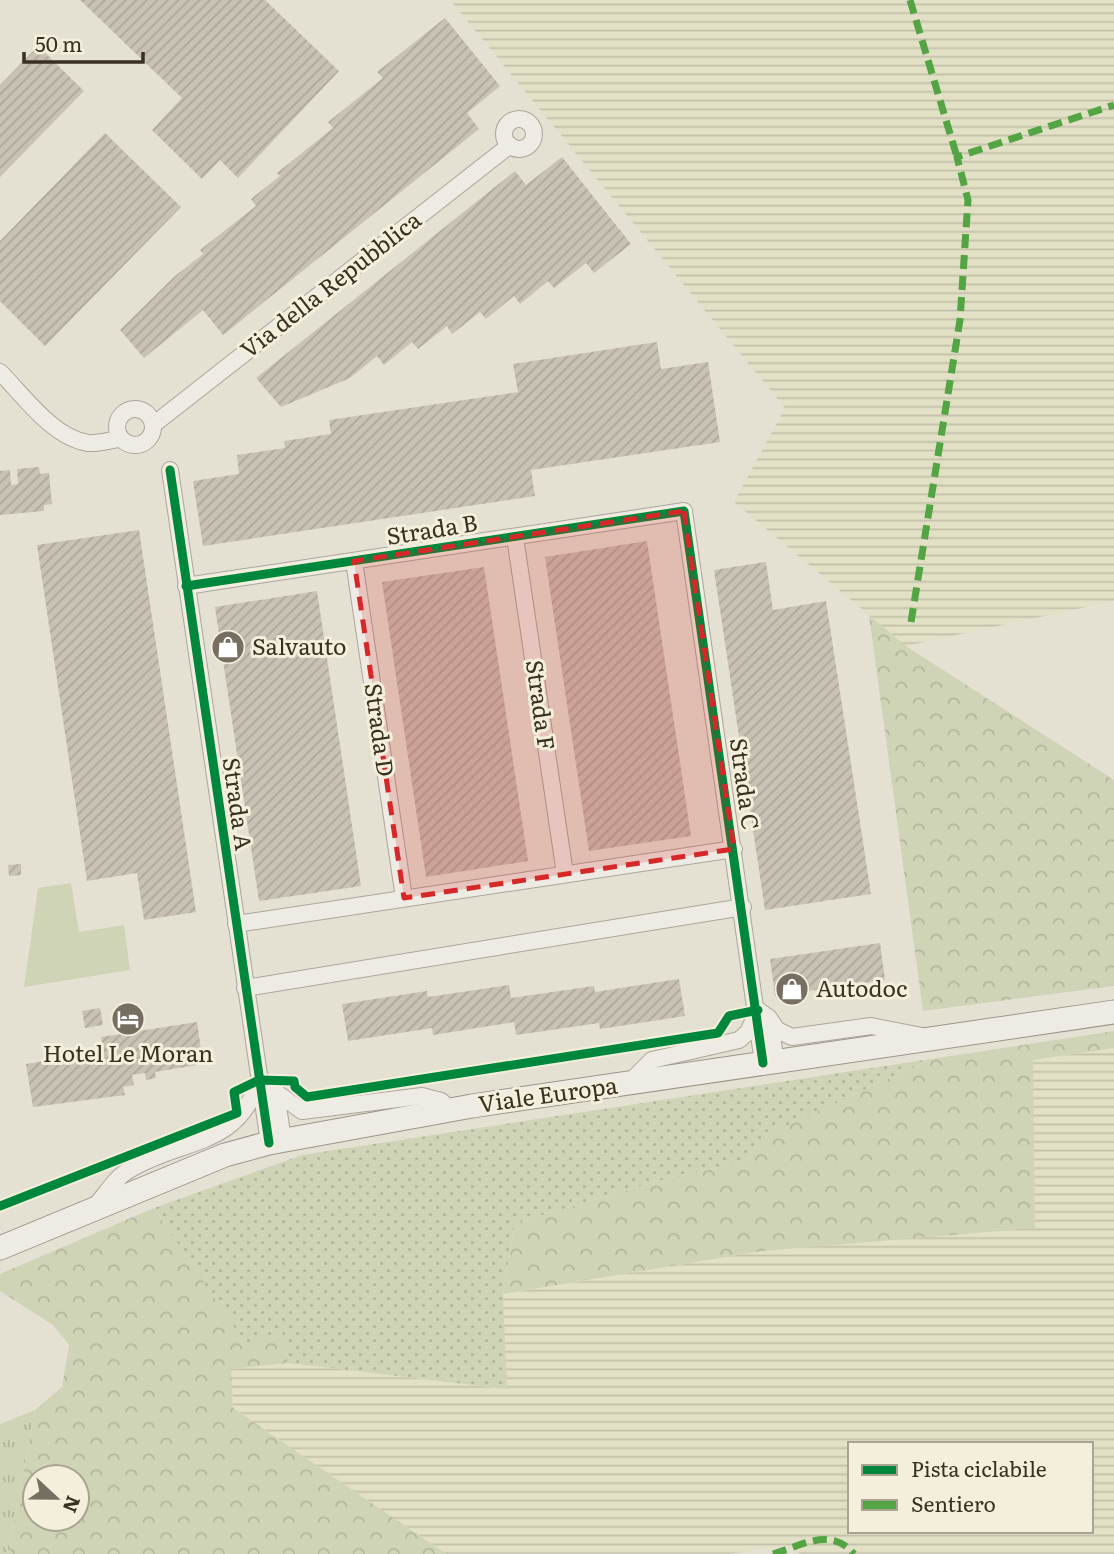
<svg xmlns="http://www.w3.org/2000/svg" width="1114" height="1554" font-family="Literata,serif">
  <defs>
    <pattern id="farmland-rules" width="6" height="5" patternUnits="userSpaceOnUse" patternTransform="scale(1.75)"><rect width="6" height="5" fill="#e2e0c5"/><path d="M0 2.5h6" fill="none" stroke="#c3c0a9"/></pattern>
    <pattern id="grass-tufts" width="24" height="20" patternUnits="userSpaceOnUse" patternTransform="scale(1.75)"><rect width="24" height="20" fill="#d0d4b7"/><path d="M3 7l-1-3M5 7V3M7 7l1-3M15 17l-1-3M17 17v-4M19 17l1-3" fill="none" stroke="#b3b69d"/></pattern>
    <pattern id="forest-crowns" width="20" height="18" patternUnits="userSpaceOnUse" patternTransform="scale(1.75)"><rect width="20" height="18" fill="#d0d4b7"/><path d="M2 6a3 3 0 1 1 6 0M12 15a3 3 0 1 1 6 0" fill="none" stroke="#b3b69d"/></pattern>
    <pattern id="garden-dots" width="8" height="8" patternUnits="userSpaceOnUse" patternTransform="scale(1.75)"><rect width="8" height="8" fill="#d0d4b7"/><path d="M2 2h.1M6 6h.1" fill="none" stroke="#b3b69d" stroke-width="1.8" stroke-linecap="round"/></pattern>
    <pattern id="building-hatch" width="6" height="6" patternUnits="userSpaceOnUse" patternTransform="scale(1.75)"><rect width="6" height="6" fill="#c8c1b4"/><path d="M-1 1l2-2M0 6l6-6M5 7l2-2" fill="none" stroke="#ada69a"/></pattern>
  </defs>
  <rect width="100%" height="100%" fill="#e4e1d3"/>
  <!-- farmland -->
  <g fill="url(#farmland-rules)" fill-rule="evenodd">
    <polygon points="450,0 1114,0 1114,601 906,646 734,502 785,408"/>
    <path d="M1114,1048V1554H801L785,1545L729,1554H446L233,1408L231,1369L288,1363L506,1389L503,1294L762,1251L1033,1060ZM850,1444H1091V1531H850Z"/>
  </g>
  <!-- grass -->
  <polygon fill="url(#grass-tufts)" points="35,1410 8,1554 0,1554 0,1424"/>
  <!-- forest -->
  <g fill="url(#forest-crowns)" fill-rule="evenodd">
    <polygon points="869,615 906,646 1114,780 1114,986 923,1011"/>
    <polygon points="1114,1031 1114,1048 1033,1060 1035,1228 762,1251 503,1294 515,1223 676,1176 744,1162 768,1134 931,1059"/>
    <path d="M154,1208L245,1342L283,1330L288,1363L231,1369L233,1408L446,1554H8L35,1410L62,1387L69,1345L53,1325L0,1291V1274ZM35,1477H77V1519H35Z"/>
  </g>
  <!-- park -->
  <polygon fill="#d0d4b7" points="71,883 79,932 124,925 130,970 24,987 38,888"/>
  <!-- garden -->
  <polygon fill="url(#garden-dots)" points="931,1059 769,1134 744,1162 676,1176 515,1223 503,1294 507,1389 288,1363 282,1331 245,1343 154,1208 302,1155"/>
  <!-- building -->
  <g fill="url(#building-hatch)">
    <polygon points="80,0 265,0 339,71 238,178 220,160 202,179 152,130 182,98"/>
    <polygon points="445,18 500,86 467,113 479,129 223,335 203,310 144,358 120,330 175,276 203,254 200,250 256,206 251,199 280,176 277,173 333,128 328,122 383,78 377,72"/>
    <polygon points="38,46 84,91 0,177 0,85"/>
    <polygon points="105,133 181,207 45,346 0,301 0,241"/>
    <polygon points="562,157 631,244 594,273 586,263 554,288 548,281 520,304 514,296 486,319 480,312 452,334 447,326 418,349 412,342 384,365 377,356 350,378 281,407 256,378 515,171 526,185"/>
    <polygon points="657,342 661,369 708,362 720,442 531,470 535,496 203,546 193,481 239,474 237,455 285,448 284,441 331,434 329,420 518,392 513,364"/>
    <polygon points="39,467 40,474 49,473 52,504 44,505 44,511 0,515 0,471 10,470 11,485 18,484 17,469"/>
    <polygon points="139,530 196,912 144,920 137,873 87,881 37,545"/>
    <polygon points="647,541 691,836 589,851 545,557"/>
    <polygon points="766,562 773,610 826,601 871,894 765,910 714,570"/>
    <polygon points="484,567 528,861 426,877 382,582"/>
    <polygon points="317,591 361,886 259,901 215,607"/>
    <polygon points="21,864 21,875 9,876 8,865"/>
    <polygon points="880,943 885,980 775,996 770,959"/>
    <polygon points="679,979 685,1016 600,1029 599,1023 516,1035 514,1022 433,1035 432,1028 348,1041 342,1004 427,991 428,997 509,985 511,998 594,986 595,992"/>
    <polygon points="135,1005 139,1031 197,1022 203,1064 155,1072 156,1078 146,1080 145,1073 132,1075 134,1085 123,1087 125,1095 33,1107 26,1064 104,1052 101,1037 128,1033 124,1007"/>
    <polygon points="100,1008 103,1025 85,1028 82,1011"/>
  </g>
  <g fill="none" stroke-linecap="round" stroke-linejoin="round">
    <defs>
      <g id="minor">
        <circle cx="519" cy="134" r="15"/>
        <path d="M0,372C23,395 53,438 88,443C98,444 110,440 120,439"/>
        <circle cx="135" cy="427" r="18"/>
        <polyline points="153,425 510,145"/>
        <polyline points="170,470 269,1143"/>
        <polyline points="515,537 565,874"/>
        <polyline points="354,561 404,898"/>
        <polyline points="186,586 684,511 763,1063"/>
        <polyline points="236,924 734,849"/>
        <polyline points="245,988 743,907"/>
        <polyline points="758,1010 769,1018 777,1030 792,1037 871,1026 922,1036"/>
        <polyline points="766,1021 772,1037 776,1062"/>
        <polyline points="259,1080 302,1111 422,1096 441,1101 451,1110"/>
        <polyline points="629,1083 652,1060 739,1040 748,1032 757,1013"/>
        <polyline points="270,1093 278,1106 283,1140"/>
        <path d="M96,1205C106,1194 116,1177 129,1170C181,1138 235,1149 258,1083"/>
      </g>
      <polyline id="secondary" points="0,1248 225,1155 269,1143 472,1106 1114,1012"/>
    </defs>
    <!-- minor casing -->
    <use href="#minor" stroke="#aaa69b" stroke-width="18"/>
    <!-- secondary casing -->
    <use href="#secondary" stroke="#9a968b" stroke-width="25"/>
    <!-- minor -->
    <use href="#minor" stroke="#edebe4" stroke-width="16"/>
    <!-- secondary -->
    <use href="#secondary" stroke="#edebe4" stroke-width="23"/>
    <!-- quiet -->
    <g stroke="#53a442" stroke-width="7" stroke-dasharray="14 7" stroke-linecap="butt">
      <polyline points="910,0 957,157"/>
      <polyline points="911,622 960,320 968,200 957,157 1114,105"/>
      <path d="M773,1554C801,1546 831,1526 854,1554"/>
    </g>
    <defs>
      <g id="cycleway">
        <polyline points="170,470 269,1143"/>
        <polyline points="186,586 684,511 763,1063"/>
        <polyline points="0,1206 237,1113 234,1092 259,1080 294,1081 295,1087 307,1097 718,1033 729,1016 758,1010"/>
      </g>
    </defs>
    <!-- cycleway casing -->
    <use href="#cycleway" stroke="#f3efdb" stroke-width="13"/>
    <!-- cycleway -->
    <use href="#cycleway" stroke="#00873e" stroke-width="9"/>
  </g>
  <!-- marked area -->
  <path fill="#d62828" fill-opacity="0.2" stroke="#d62828" stroke-width="5" stroke-dasharray="14 9" stroke-linejoin="round" d="M684,511L734,849L404,898L354,561Z"/>
  <!-- icons -->
  <defs>
    <symbol id="shop-disc" viewBox="-11 -11 22 22"><circle r="9.5" fill="#756e61" stroke="#f3efdb"/><path d="M-5-2.5h2.3a2.7 3.5 0 0 1 5.4 0H5L5.5 6h-11ZM-1.5-2.5h3a1.5 2.3 0 0 0-3 0Z" fill="#fff"/></symbol>
    <symbol id="hotel-disc" viewBox="-11 -11 22 22"><circle r="9.5" fill="#756e61" stroke="#f3efdb"/><path d="M-6-4.5h1.5V1H6V5H4.5V3h-9V5H-6ZM-4 0a1.8 1.8 0 1 1 3.6 0ZM.5 0V-2.5h3Q6-2.5 6 0Z" fill="#fff"/></symbol>
  </defs>
  <g fill-rule="evenodd">
    <use href="#shop-disc" x="209" y="628" width="38" height="38"/>
    <use href="#shop-disc" x="773" y="970" width="38" height="38"/>
    <use href="#hotel-disc" x="109" y="1000" width="38" height="38"/>
  </g>
  <g text-anchor="middle" stroke-width="6" stroke-linejoin="round" paint-order="stroke">
    <!-- street labels -->
    <g font-size="23" fill="#393023" stroke="#f3efdb">
      <text transform="translate(331 285) rotate(-38)" y="8">Via della Repubblica</text>
      <text transform="translate(432 530) rotate(-9)" y="8">Strada B</text>
      <text transform="translate(540 705) rotate(82)" y="8">Strada F</text>
      <text transform="translate(379 730) rotate(82)" y="8">Strada D</text>
      <text transform="translate(744 784) rotate(82)" y="8">Strada C</text>
      <text transform="translate(237 804) rotate(82)" y="8">Strada A</text>
      <text transform="translate(548 1095) rotate(-8)" y="8">Viale Europa</text>
    </g>
    <!-- poi labels -->
    <g font-size="23" fill="#393023" stroke="#f3efdb" text-anchor="start">
      <text x="252" y="655">Salvauto</text>
      <text x="816" y="997">Autodoc</text>
      <text x="128" y="1062" text-anchor="middle">Hotel Le Moran</text>
    </g>
  </g>
  <!-- legend -->
  <rect x="848" y="1442" width="245" height="91" fill="#f3efdb" stroke="#a9a391" stroke-width="2"/>
  <rect x="862" y="1465" width="35" height="10" fill="#00873e" stroke="#a9a391" stroke-width="2"/>
  <text x="911" y="1477" font-size="21" fill="#393023">Pista ciclabile</text>
  <rect x="862" y="1500" width="35" height="10" fill="#53a442" stroke="#a9a391" stroke-width="2"/>
  <text x="911" y="1512" font-size="21" fill="#393023">Sentiero</text>
  <!-- north arrow -->
  <g transform="translate(56 1498) rotate(112)"><circle r="33" fill="#f3efdb" stroke="#a9a391" stroke-width="2"/>
  <path d="M0-5L12 26L0 18L-12 26Z" fill="#756e61"/>
  <text y="-10" font-size="19" font-weight="bold" text-anchor="middle" fill="#393023">N</text>
  </g>
  <!-- scale -->
  <path d="M24 52v10h119v-10" fill="none" stroke="#393023" stroke-width="3.5"/>
  <text x="35" y="52" font-size="21" fill="#393023" stroke="#f3efdb" stroke-width="5" paint-order="stroke">50 m</text>
</svg>
